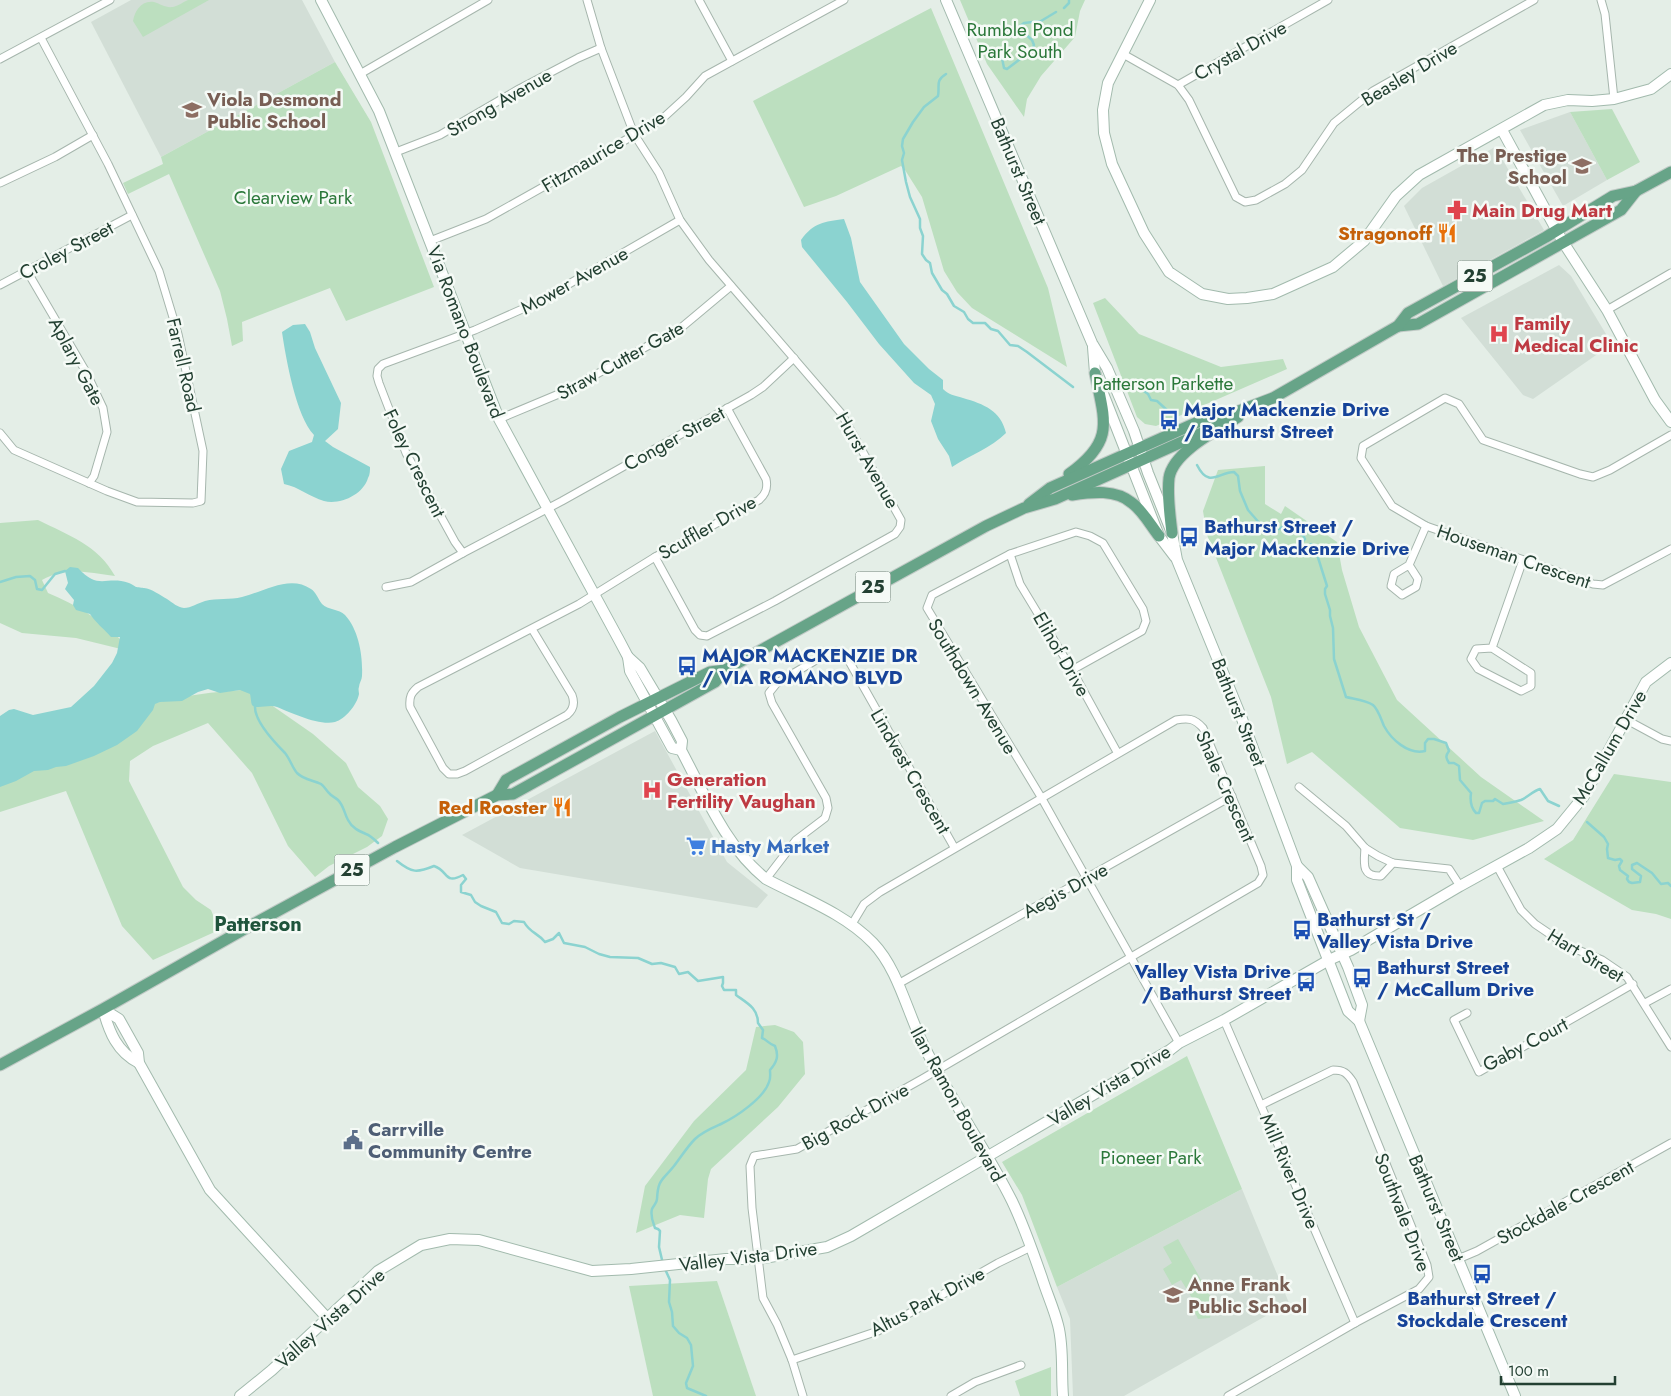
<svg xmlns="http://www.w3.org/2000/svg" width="1671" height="1396" font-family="Jost,sans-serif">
  <rect width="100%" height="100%" fill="#e4eee7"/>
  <!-- built -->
  <g fill="#d2ded6">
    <polygon points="131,0 302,0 335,62 161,157 91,22"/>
    <polygon points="1570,112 1607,180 1563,206 1520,130"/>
    <polygon points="1495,147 1544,230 1443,286 1404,206 1422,188"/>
    <polygon points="1559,265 1571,276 1612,344 1533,399 1523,395 1461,318"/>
    <polygon points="655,731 727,862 768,895 757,908 520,868 462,835"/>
    <polygon points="1242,1189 1289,1303 1124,1396 1073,1396 1070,1319 1057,1287"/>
  </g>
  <!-- green -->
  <g fill="#bcdfbf">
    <path d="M188,0H209L143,37L133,21C135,11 141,0 154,2C161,4 165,8 173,7C178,6 183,2 188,0Z"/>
    <polygon points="960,0 1085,0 1080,11 1075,37 1041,76 1027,99 1024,117 987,64"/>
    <polygon points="931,8 1048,288 1067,367 972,308 957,292 944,271 922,197 905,170 901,166 836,196 804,207 753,101"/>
    <polygon points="335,62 371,122 434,287 346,321 330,288 242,322 243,341 232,346 227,319 220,291 169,174 128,194 123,183 163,164 161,157"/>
    <polygon points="1612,109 1640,162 1607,180 1570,112"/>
    <polygon points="1105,298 1139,334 1221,367 1283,359 1287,369 1156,426 1145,424 1137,417 1093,303"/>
    <polygon points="1265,466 1265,504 1281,514 1285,506 1337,542 1342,570 1359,627 1397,700 1481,777 1544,821 1473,840 1400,828 1312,752 1287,764 1271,697 1207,535 1203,511 1218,470"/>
    <path d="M38,520C68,535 98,545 115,576C88,573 67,566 42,580L48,593C76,605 99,618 121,640V649L76,638L22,633L0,623V523Z"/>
    <path d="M252,689L267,702L313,734L346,763L358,787L380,806L388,819L382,836L367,847L329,866L315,877L288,846L252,773L208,723L153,746L130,761L129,781L183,887L196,900L211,910L219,930L153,960L122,926L66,791L0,812V772L142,707C178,695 215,692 252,689Z"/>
    <polygon points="1614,774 1671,782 1671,919 1656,914 1632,910 1544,859 1573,840"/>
    <polygon points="775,1025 794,1032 803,1042 805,1074 778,1107 711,1169 708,1179 704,1218 680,1215 636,1233 645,1186 694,1121 746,1070 756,1027"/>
    <polygon points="1187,1056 1242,1189 1057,1287 1022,1195 1002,1162"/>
    <polygon points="1178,1239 1213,1301 1210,1318 1198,1319 1189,1300 1192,1298 1181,1280 1172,1285 1163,1269 1172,1263 1163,1247"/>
    <polygon points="717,1281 756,1396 653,1396 629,1286"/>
    <polygon points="1051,1367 1051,1396 1020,1396 1015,1381"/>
  </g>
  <!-- water -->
  <g fill="#8bd3d0">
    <path d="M844,219L851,238L860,282L904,344L929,369L943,380V389C949,395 954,395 963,398C984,404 1001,411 1006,433C991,448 970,455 952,467L949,456L938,439L931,421L935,404L931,395L914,383L879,344L847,302L802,247L801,240C814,222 824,222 844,219Z"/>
    <path d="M305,324L310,332L315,348L341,403L338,429L325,441L333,447L370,467C370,470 370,475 368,478C363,495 340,505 324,501C310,497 299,487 284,484L281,469L289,451L312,442L314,435C296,416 286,359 282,332L293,325Z"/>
    <path d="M70,567L78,568C99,591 106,575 129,583C132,584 134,586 136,587C137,587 143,588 144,588C152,589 160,595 167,599C173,603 177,607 184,608C191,608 198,603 205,601C217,598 230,600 242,597C263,592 290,574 311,589C316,592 318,599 322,604C328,610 339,609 345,615C359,630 363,657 362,676C362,680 359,683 359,687C358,689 359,692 359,694C357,705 345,719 335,722C319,726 292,713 277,707C269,704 256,710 252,705C251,703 251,698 250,694L240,690L220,693L208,689L198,692L182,701L160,702L155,704L153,710L137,731L117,745L94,756L66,766L56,767L48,770L34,771L16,781L0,787V716L9,710L14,709L33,715L71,707L94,686L112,663L117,653L120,637H111C104,629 96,623 90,614L76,610L73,605L74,600L65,589L68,583L65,571Z"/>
  </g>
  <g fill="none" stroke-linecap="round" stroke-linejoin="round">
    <!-- stream -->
    <g stroke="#8bd3d0" stroke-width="2.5">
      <polyline points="1064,8 1069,3 1069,0"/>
      <polyline points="993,51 994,49 1001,53 1004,68 1007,69 1032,50 1034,45 1032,40 1021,30 1020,26 1024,23 1041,21 1056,12"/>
      <path d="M946,74C935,81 940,85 938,96L924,107L913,122L903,139L902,146L904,153L902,160L906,182L910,197L920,219V228L923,236L922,254L926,260L930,263L932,273L942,290L947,294L954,306L964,312L968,319L973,323H985L991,329L998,331L1010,345L1018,346L1027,352L1073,387"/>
      <polyline points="1141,389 1148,394 1151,400 1157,401 1168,411"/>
      <path d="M1197,465C1209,489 1219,472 1234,472L1238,476L1240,491L1248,510L1262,526L1279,529L1287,524L1291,525L1294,532L1303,535L1305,539L1301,544L1300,548L1301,550L1311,544L1315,548L1327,586L1325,589V594L1330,610V616L1333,628L1334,659L1346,697C1354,699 1366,700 1373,705C1378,709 1381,719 1384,726C1391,739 1408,755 1425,751V743L1428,739H1434L1446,743L1449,751C1445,756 1446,758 1449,763H1454L1459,766L1460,780L1471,793C1470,800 1471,808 1476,813H1479L1482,803L1485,801H1493L1495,799L1503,804C1509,803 1515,802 1521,800C1528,797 1533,791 1540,789L1548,801L1559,806"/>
      <polyline points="0,582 16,577 30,576 35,580 37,589 42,590 55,574 65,571"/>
      <path d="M255,706C254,721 275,743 285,753C290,759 292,767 297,773C304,780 313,780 321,784C325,787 326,790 329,793C331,796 335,797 338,800C344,806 344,813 348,820C352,828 359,831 366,834C370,835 375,840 378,843"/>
      <polyline points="1587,822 1604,837 1608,844 1607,849 1608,858 1615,860 1620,859 1622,861 1619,866 1620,870 1628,876 1627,879 1629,882 1632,883 1640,882 1641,876 1632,869 1632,865 1637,863 1652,873 1661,884 1668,883 1671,886"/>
      <path d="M397,861C412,873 417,873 434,866C449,871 444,885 463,875L466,879L461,885V892L471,895L475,902L481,906L496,912L502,923L509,924L514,921L524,922C530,933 538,933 545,942L553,939L559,933L564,943L585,947L599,954L610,957L638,958L652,964L661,963L675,967L679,974L688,972L698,981L723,977V983L722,986L724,990H736V995C747,1003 758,1008 758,1023L763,1030L762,1038C767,1040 769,1044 775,1046C779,1056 777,1062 770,1070C770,1074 771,1078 769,1082C764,1098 736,1117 721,1124C712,1128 702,1132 695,1139C687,1147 681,1157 674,1166C662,1181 658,1179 657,1199C657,1203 654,1205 652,1209C650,1216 653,1222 655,1228L658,1229L660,1231L659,1247L663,1264"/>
      <polyline points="665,1269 670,1280 669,1302 672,1312 673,1326 679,1333 687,1338 691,1345 693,1366 686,1383 687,1388 706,1396"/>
    </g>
    <defs>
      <g id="street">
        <polyline points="587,0 601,48 634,134 659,173 680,220 709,260 841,413 901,520 900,527 895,534 775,601 707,636 700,635 695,630 655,557"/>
        <polyline points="699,0 732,61"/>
        <polyline points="1601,0 1605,14 1614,99"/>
        <polyline points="1123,54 1178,85 1189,100 1236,197 1245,202 1256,200 1285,184 1302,170 1334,123 1373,91 1534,0"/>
        <polyline points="0,59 110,0"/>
        <polyline points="360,74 488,0"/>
        <polyline points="1178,85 1328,0"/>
        <polyline points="396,152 440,135 519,89 578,58 601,48"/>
        <polyline points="0,183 55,157 93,135"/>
        <polyline points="680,220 536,303 475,330 383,364 378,369 377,376 379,383 406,453 455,542 463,553 562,501 751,395 763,387 794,358"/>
        <polyline points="430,241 486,219 568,173 662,119 686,97 705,76 844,0"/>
        <polyline points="27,271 86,372 103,408 107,432 94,476 89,483"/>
        <polyline points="0,285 132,215"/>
        <polyline points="1607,310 1671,273"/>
        <polyline points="499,419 566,391 682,327 731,286"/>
        <polyline points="0,433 14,450 107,491 137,502 193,503 201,501 203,451 178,334 159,271 108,164 41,38"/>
        <polyline points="1671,435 1610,470 1593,477 1580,474 1483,440 1459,404 1445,398 1363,446 1361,458 1392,506 1426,526 1593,584 1603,585 1671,549"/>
        <polyline points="1010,554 1020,584 1072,670 1117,752"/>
        <polyline points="1409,565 1394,574 1391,586 1402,595 1416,587 1418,579 1409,565 1426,526"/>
        <polyline points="386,587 411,582 463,553"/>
        <path d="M532,629L572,695C575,703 573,710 567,715L465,771L457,774H449L443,768L410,707C409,697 411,693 418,687L579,604L655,557L759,500C766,494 768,488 766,479L727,408"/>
        <polyline points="1492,648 1531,673 1531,686 1521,691 1478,669 1471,659 1476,649 1492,648 1523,560"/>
        <polyline points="1072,670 1142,631 1146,621 1143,609 1103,543 1090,536 1076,532 1010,554 932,595 927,608 1041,797 1179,1043"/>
        <polyline points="1625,719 1662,739 1671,741"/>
        <polyline points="1299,787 1346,826 1365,848 1378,856 1393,863 1449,869 1460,886"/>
        <path d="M1365,848C1364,863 1361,877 1381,876L1393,863"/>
        <polyline points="1497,866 1521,910 1535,924 1566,945 1602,960 1627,977 1671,1047"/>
        <polyline points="766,879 796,840 825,818 828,808 826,798 772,703 769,693 777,683 828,653 836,651 845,654 954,847"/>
        <polyline points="898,984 1232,796"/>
        <polyline points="1645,1003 1671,989"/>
        <polyline points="1467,1013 1454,1020 1479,1072 1633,984"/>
        <polyline points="1224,1020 1355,1323"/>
        <polyline points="1458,1259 1477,1251 1671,1143"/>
        <polyline points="792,1360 878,1331 998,1263 1031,1247"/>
        <path d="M803,1396L792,1360L777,1324L763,1298L752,1208L750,1166L754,1156L797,1149L922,1079L1258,883L1263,875L1261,866L1203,728C1194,718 1188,718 1176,720L880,892L864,904L852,924"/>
        <polyline points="951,1396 975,1382 1021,1365"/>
        <path d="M1228,1396L1355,1323L1419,1289L1429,1277L1427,1265L1353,1082C1347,1073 1344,1070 1333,1070L1261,1105"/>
      </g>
      <g id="secondary">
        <polyline points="321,0 379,111 499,419 619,640 628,657 630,671 672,748 681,750"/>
        <polyline points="946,0 1092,343 1107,368 1134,431 1148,473 1172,533 1177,560 1242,719 1297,866 1297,880 1348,1011 1359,1021 1515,1396"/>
        <polyline points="1150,0 1108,83 1103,110 1104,133 1112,164 1144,233 1169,272 1202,294 1228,299 1247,298 1273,294 1333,267 1364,241 1396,196 1419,175 1544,105 1568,100 1592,101 1614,99 1651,89 1671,74"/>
        <polyline points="1502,130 1563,242 1607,310 1655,400 1671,422"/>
        <polyline points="1093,347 1095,373 1159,536 1175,557"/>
        <path d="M628,657L640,668L671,720L682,741L681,750C705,795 726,847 766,879C802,898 844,913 873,943C899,970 908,1016 926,1050C952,1102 986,1149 1012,1201C1024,1226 1033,1252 1042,1278C1047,1294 1054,1309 1058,1325C1064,1347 1061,1373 1063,1396"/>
        <polyline points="1297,866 1308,877 1348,967 1362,1005 1359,1021"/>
        <polyline points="103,1009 119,1019 138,1053 139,1063 210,1190 328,1319"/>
        <path d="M103,1009C109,1032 117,1052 139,1063"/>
        <polyline points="240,1396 272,1370 378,1271 421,1245 450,1239 479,1240 592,1271 631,1269 726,1259 758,1259 827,1247 851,1236 1170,1050 1179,1043 1224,1020 1329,960 1351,950 1460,886 1529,848 1557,829 1584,796 1646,682 1671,663"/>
      </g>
      <g id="primary">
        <polyline points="1398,326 1418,324 1621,210 1636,191"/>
        <path d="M1069,474C1115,441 1105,422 1095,373"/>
        <path d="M1072,495C1092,492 1116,489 1132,503C1143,511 1151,526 1159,536"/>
        <polyline points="1029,504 1050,488 1198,422 1218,419 1273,398 1398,326 1408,313 1546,237 1613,196 1636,191 1671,172"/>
        <path d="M1172,533C1170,515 1167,496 1169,478C1173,452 1217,430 1238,417"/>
        <polyline points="497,795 506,780 620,717 710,672 725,670 986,526 1024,508 1055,499 1204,432 1218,419"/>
        <polyline points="0,1065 103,1009 248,927 395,847 497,795 513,794 715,682 725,670"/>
      </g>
    </defs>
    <!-- street casing -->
    <use href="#street" stroke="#a6b6ad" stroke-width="9"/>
    <!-- secondary casing -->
    <use href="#secondary" stroke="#a2baad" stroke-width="12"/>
    <!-- primary casing -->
    <use href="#primary" stroke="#c1cac6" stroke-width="13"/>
    <!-- street -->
    <use href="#street" stroke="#fff" stroke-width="7"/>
    <!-- secondary -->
    <use href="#secondary" stroke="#fff" stroke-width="10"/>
    <!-- primary -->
    <use href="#primary" stroke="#67a488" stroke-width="11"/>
  </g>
  <!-- icons -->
  <defs>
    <symbol id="school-bare" viewBox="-9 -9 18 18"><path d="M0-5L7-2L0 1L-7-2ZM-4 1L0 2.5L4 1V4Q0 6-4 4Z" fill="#8d6e63" stroke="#f5faf6" stroke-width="2.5" paint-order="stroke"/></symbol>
    <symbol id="pharmacy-bare" viewBox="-9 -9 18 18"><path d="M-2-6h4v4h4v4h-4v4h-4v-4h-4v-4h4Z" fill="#e0444e" stroke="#f5faf6" stroke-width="2.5" paint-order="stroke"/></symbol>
    <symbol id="restaurant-bare" viewBox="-9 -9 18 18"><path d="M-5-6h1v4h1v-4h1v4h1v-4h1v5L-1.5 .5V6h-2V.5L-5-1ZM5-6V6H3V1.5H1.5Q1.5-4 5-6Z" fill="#e8710a" stroke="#f5faf6" stroke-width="2.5" paint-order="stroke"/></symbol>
    <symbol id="hospital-bare" viewBox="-9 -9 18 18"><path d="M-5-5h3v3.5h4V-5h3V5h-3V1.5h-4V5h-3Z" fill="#e0444e" stroke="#f5faf6" stroke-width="2.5" paint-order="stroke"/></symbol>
    <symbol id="bus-bare" viewBox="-9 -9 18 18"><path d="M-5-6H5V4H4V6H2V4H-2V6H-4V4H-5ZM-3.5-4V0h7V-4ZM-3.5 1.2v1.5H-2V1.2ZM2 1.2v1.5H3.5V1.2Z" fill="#1a4fb4" stroke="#f5faf6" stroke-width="2.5" paint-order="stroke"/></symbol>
    <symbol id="supermarket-bare" viewBox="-9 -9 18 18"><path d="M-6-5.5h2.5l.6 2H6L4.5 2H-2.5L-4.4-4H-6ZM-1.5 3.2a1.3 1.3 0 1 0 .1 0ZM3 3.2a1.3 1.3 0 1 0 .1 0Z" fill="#3f7fe0" stroke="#f5faf6" stroke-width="2.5" paint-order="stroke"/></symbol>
    <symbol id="civic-bare" viewBox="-9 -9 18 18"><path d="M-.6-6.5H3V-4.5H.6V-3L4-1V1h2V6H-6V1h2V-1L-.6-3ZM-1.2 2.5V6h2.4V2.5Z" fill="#5c6f8a" stroke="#f5faf6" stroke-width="2.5" paint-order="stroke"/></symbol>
  </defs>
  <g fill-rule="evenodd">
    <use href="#school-bare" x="178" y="96" width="28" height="28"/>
    <use href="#school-bare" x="1568" y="152" width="28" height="28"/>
    <use href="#pharmacy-bare" x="1443" y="196" width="28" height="28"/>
    <use href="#restaurant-bare" x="1433" y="219" width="28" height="28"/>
    <use href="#hospital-bare" x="1485" y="320" width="28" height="28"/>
    <use href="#bus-bare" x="1155" y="406" width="28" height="28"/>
    <use href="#bus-bare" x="1175" y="523" width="28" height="28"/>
    <use href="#bus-bare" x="673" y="652" width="28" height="28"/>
    <use href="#hospital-bare" x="638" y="776" width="28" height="28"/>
    <use href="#restaurant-bare" x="548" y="793" width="28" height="28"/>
    <use href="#supermarket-bare" x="682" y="832" width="28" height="28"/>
    <use href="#bus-bare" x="1288" y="916" width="28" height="28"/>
    <use href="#bus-bare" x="1348" y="964" width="28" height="28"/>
    <use href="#bus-bare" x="1292" y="968" width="28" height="28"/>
    <use href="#civic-bare" x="339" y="1126" width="28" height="28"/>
    <use href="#bus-bare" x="1468" y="1260" width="28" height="28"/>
    <use href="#school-bare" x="1159" y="1281" width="28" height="28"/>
  </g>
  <g text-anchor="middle" stroke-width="5" stroke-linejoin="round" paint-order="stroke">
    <!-- shield labels -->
    <g fill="#f5faf6" stroke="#62786d" stroke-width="1">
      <rect x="1457.5" y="260.5" width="35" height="31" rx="4"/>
      <rect x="855.5" y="571.5" width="35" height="31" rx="4"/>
      <rect x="334.5" y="854.5" width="35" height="31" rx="4"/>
    </g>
    <g font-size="18" font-weight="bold" fill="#234032">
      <text x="1475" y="282">25</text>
      <text x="873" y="593">25</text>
      <text x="352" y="876">25</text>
    </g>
    <!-- park labels -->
    <g font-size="19" fill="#2b783a" stroke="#f5faf6">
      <text x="1020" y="36">Rumble Pond<tspan x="1020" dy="22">Park South</tspan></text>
      <text x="293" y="204">Clearview Park</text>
      <text x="1163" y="390">Patterson Parkette</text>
      <text x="1151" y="1164">Pioneer Park</text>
    </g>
    <!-- street labels -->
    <g font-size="19" fill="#234032" stroke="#f5faf6">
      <text transform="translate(1240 50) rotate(-29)" y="7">Crystal Drive</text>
      <text transform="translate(1409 73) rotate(-31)" y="7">Beasley Drive</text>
      <text transform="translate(499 102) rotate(-30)" y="7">Strong Avenue</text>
      <text transform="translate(603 151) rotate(-31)" y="7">Fitzmaurice Drive</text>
      <text transform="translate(1019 171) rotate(67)" y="7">Bathurst Street</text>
      <text transform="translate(66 250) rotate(-28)" y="7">Croley Street</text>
      <text transform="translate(574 280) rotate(-29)" y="7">Mower Avenue</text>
      <text transform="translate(466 332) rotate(69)" y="7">Via Romano Boulevard</text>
      <text transform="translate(620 360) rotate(-29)" y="7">Straw Cutter Gate</text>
      <text transform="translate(77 361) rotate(62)" y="7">Aplary Gate</text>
      <text transform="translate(184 365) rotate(77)" y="7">Farrell Road</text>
      <text transform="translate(674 438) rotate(-29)" y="7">Conger Street</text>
      <text transform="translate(868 460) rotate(60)" y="7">Hurst Avenue</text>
      <text transform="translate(415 463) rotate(64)" y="7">Foley Crescent</text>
      <text transform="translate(707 527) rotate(-30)" y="7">Scuffler Drive</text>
      <text transform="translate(1514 556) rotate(19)" y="7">Houseman Crescent</text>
      <text transform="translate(1062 654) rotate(60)" y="7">Elihof Drive</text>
      <text transform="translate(973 686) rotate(59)" y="7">Southdown Avenue</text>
      <text transform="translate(1239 712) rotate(68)" y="7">Bathurst Street</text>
      <text transform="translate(1609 747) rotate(-60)" y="7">McCallum Drive</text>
      <text transform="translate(911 771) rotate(60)" y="7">Lindvest Crescent</text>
      <text transform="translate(1226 786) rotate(66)" y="7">Shale Crescent</text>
      <text transform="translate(1065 890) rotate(-29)" y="7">Aegis Drive</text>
      <text transform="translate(1586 955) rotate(31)" y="7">Hart Street</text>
      <text transform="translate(1525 1044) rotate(-28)" y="7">Gaby Court</text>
      <text transform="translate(1109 1085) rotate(-31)" y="7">Valley Vista Drive</text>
      <text transform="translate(958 1104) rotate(61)" y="7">Ilan Ramon Boulevard</text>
      <text transform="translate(855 1116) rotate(-29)" y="7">Big Rock Drive</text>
      <text transform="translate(1290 1171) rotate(67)" y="7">Mill River Drive</text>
      <text transform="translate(1565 1202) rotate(-29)" y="7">Stockdale Crescent</text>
      <text transform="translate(1437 1208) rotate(67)" y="7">Bathurst Street</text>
      <text transform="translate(1403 1212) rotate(69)" y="7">Southvale Drive</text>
      <text transform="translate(748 1256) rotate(-7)" y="7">Valley Vista Drive</text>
      <text transform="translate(927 1301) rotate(-28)" y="7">Altus Park Drive</text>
      <text transform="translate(330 1318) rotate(-42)" y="7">Valley Vista Drive</text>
    </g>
    <!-- education labels -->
    <g font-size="19" font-weight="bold" fill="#785e54" stroke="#f5faf6" text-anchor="start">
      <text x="207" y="106">Viola Desmond<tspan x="207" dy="22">Public School</tspan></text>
      <text x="1567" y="162" text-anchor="end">The Prestige<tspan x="1567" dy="22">School</tspan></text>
      <text x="1188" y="1291">Anne Frank<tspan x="1188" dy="22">Public School</tspan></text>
    </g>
    <!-- health labels -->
    <g font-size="19" font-weight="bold" fill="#be3a42" stroke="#f5faf6" text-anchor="start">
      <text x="1472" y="217">Main Drug Mart</text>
      <text x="1514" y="330">Family<tspan x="1514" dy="22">Medical Clinic</tspan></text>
      <text x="667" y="786">Generation<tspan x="667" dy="22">Fertility Vaughan</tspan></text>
    </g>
    <!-- food labels -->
    <g font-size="19" font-weight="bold" fill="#c56008" stroke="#f5faf6" text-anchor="end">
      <text x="1432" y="240">Stragonoff</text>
      <text x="547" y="814">Red Rooster</text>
    </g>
    <!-- transit labels -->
    <g font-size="19" font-weight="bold" fill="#164399" stroke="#f5faf6" text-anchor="start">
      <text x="1184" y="416">Major Mackenzie Drive<tspan x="1184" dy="22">/ Bathurst Street</tspan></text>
      <text x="1204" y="533">Bathurst Street /<tspan x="1204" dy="22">Major Mackenzie Drive</tspan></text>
      <text x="702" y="662">MAJOR MACKENZIE DR<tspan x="702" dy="22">/ VIA ROMANO BLVD</tspan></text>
      <text x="1317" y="926">Bathurst St /<tspan x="1317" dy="22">Valley Vista Drive</tspan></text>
      <text x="1377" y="974">Bathurst Street<tspan x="1377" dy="22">/ McCallum Drive</tspan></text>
      <text x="1291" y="978" text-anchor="end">Valley Vista Drive<tspan x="1291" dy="22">/ Bathurst Street</tspan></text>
      <text x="1482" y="1305" text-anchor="middle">Bathurst Street /<tspan x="1482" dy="22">Stockdale Crescent</tspan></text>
    </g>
    <!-- shop labels -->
    <g font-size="19" font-weight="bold" fill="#366cbe" stroke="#f5faf6" text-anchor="start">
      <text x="711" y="853">Hasty Market</text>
    </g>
    <!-- service labels -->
    <g font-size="19" font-weight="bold" fill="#4e5e75" stroke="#f5faf6" text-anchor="start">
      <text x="368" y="1136">Carrville<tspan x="368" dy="22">Community Centre</tspan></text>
    </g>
    <!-- neighbourhood labels -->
    <g font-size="20" font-weight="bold" fill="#1e533b" stroke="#f5faf6">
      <text x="258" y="931">Patterson</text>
    </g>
  </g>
  <!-- scale -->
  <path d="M1501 1376v8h114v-8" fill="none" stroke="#234032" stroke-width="2.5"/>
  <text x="1508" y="1376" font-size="15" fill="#234032" stroke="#f5faf6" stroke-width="4" paint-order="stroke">100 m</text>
</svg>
